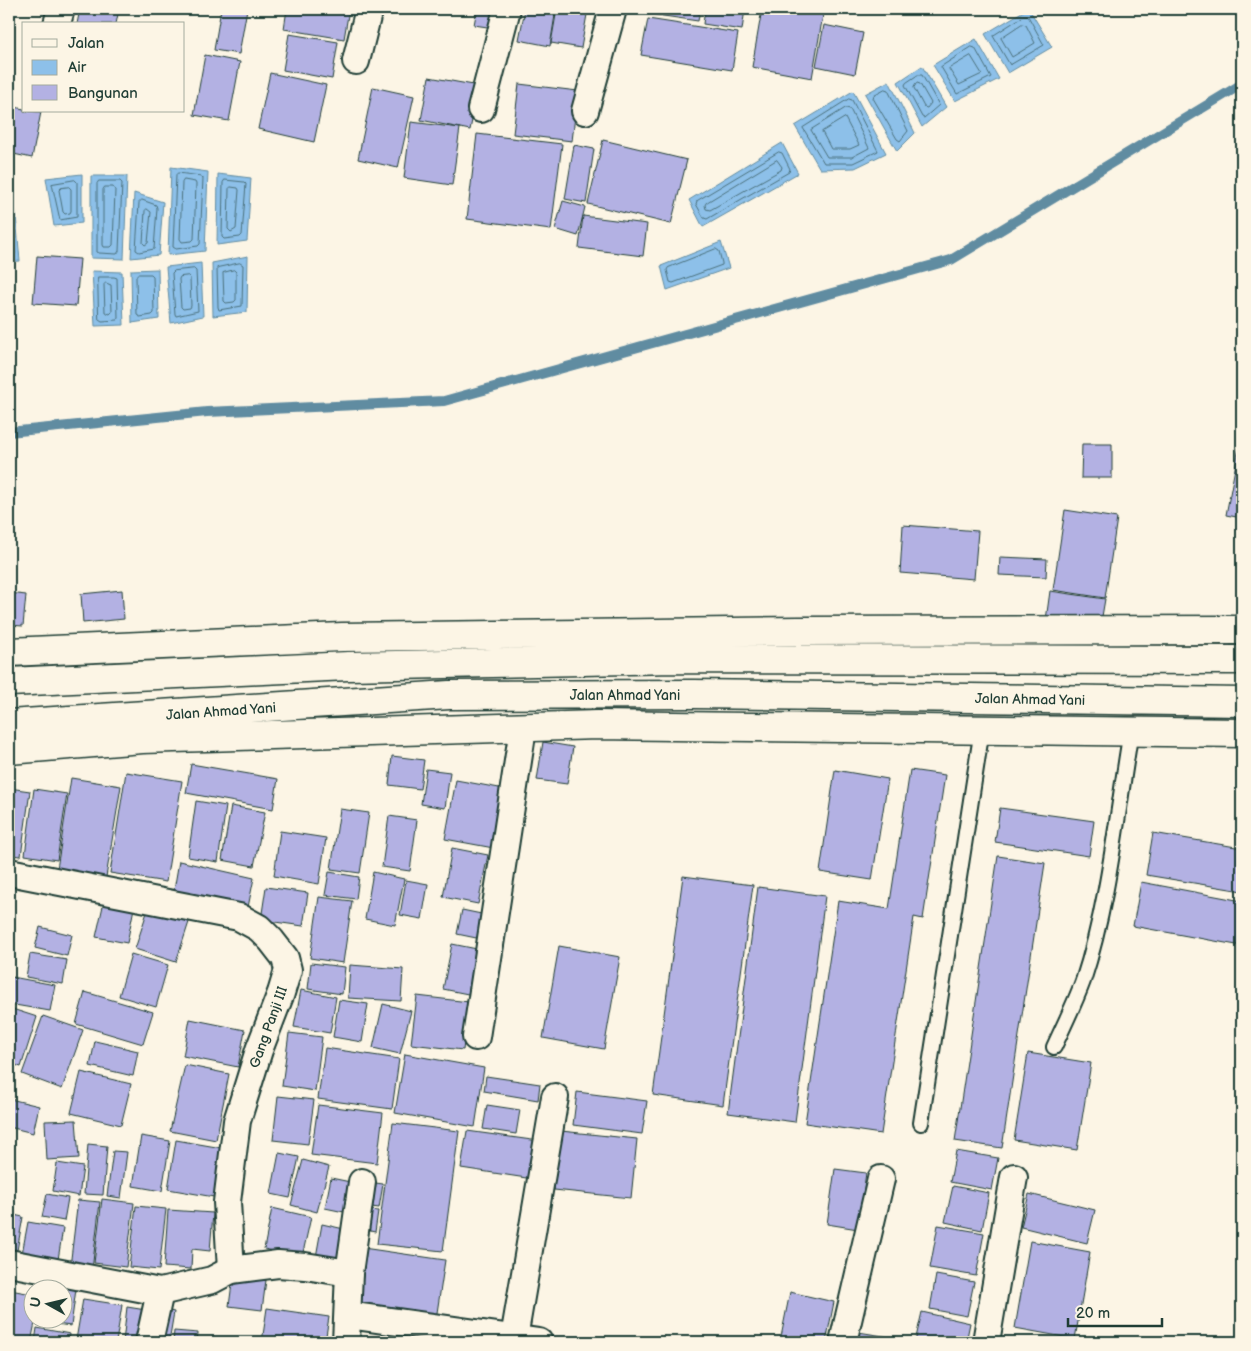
<svg xmlns="http://www.w3.org/2000/svg" width="1251" height="1351" font-family="'Balsamiq Sans',sans-serif">
  <rect width="100%" height="100%" fill="#fcf5e5"/>
  <filter id="ink" filterUnits="userSpaceOnUse"><feTurbulence type="fractalNoise" baseFrequency=".02" numOctaves="2"/><feDisplacementMap in="SourceGraphic" scale="10" xChannelSelector="R" yChannelSelector="G"/><feConvolveMatrix kernelMatrix="1 2 1 2 8 2 1 2 1" color-interpolation-filters="sRGB"/></filter>
  <g filter="url(#ink)">
    <!-- water -->
    <g fill="#8dc0e9" stroke="#618ca1">
      <polygon points="1027,9 1029,9 1052,47 1008,73 985,34"/>
      <polygon points="976,39 999,79 955,101 933,65"/>
      <polygon points="922,66 946,107 922,127 898,82"/>
      <polygon points="889,81 915,133 897,151 865,94"/>
      <polygon points="853,91 886,153 855,168 820,169 795,126"/>
      <polygon points="782,143 798,173 703,227 689,200"/>
      <polygon points="171,167 208,172 205,251 168,255"/>
      <polygon points="82,174 82,223 54,226 46,178"/>
      <polygon points="218,174 251,178 247,241 217,245"/>
      <polygon points="91,176 127,176 124,259 91,258"/>
      <polygon points="134,193 163,202 159,255 131,258"/>
      <polygon points="15,204 20,261 9,262 9,206"/>
      <polygon points="721,242 729,268 667,290 661,266"/>
      <polygon points="248,256 247,312 213,316 212,263"/>
      <polygon points="201,263 203,316 171,323 166,267"/>
      <polygon points="158,269 159,319 132,323 131,270"/>
      <polygon points="92,271 122,272 124,325 95,326"/>
    </g>
    <g fill="none" stroke-linecap="round" stroke-linejoin="round">
      <!-- shore -->
      <g stroke="#4b717c" stroke-width="1">
        <polygon points="1024,16 1028,16 1044,45 1010,65 993,36"/>
        <polygon points="1022,24 1026,25 1035,43 1012,57 1001,38"/>
        <polygon points="972,47 975,48 991,77 957,94 941,67"/>
        <polygon points="971,56 982,74 959,85 949,69"/>
        <polygon points="918,75 922,75 939,105 924,118 922,117 905,85 906,83"/>
        <polygon points="917,83 920,84 931,103 927,108 924,107 914,88"/>
        <polygon points="885,89 888,90 908,131 900,141 897,139 873,98 874,95"/>
        <polygon points="849,99 852,100 878,151 853,163 824,163 803,128"/>
        <polygon points="846,108 850,109 869,148 852,157 827,157 811,130"/>
        <polygon points="845,118 859,145 850,149 831,149 822,132"/>
        <polygon points="779,152 782,153 790,169 789,172 707,219 704,218 696,204 697,201"/>
        <polygon points="777,160 782,167 781,170 710,210 706,209 705,205 706,203"/>
        <polygon points="178,173 201,176 203,178 200,244 198,246 176,249 173,247 176,175"/>
        <polygon points="75,180 77,182 77,217 60,220 52,184"/>
        <polygon points="184,180 195,182 196,184 194,239 192,241 182,242 180,239 182,183"/>
        <polygon points="225,180 244,182 246,184 242,235 240,237 224,239 222,237 223,183"/>
        <polygon points="99,181 120,181 122,183 119,251 117,254 99,253 97,252 97,184"/>
        <polygon points="69,187 71,189 71,211 70,213 65,214 63,212 59,190 61,188"/>
        <polygon points="105,187 113,187 115,190 113,245 111,247 104,247 103,245 103,190"/>
        <polygon points="231,187 238,188 239,190 236,229 231,232 228,229 229,189"/>
        <polygon points="142,200 156,205 157,208 154,249 139,252 136,250 139,203"/>
        <polygon points="147,209 151,212 148,243 145,245 143,243 145,211"/>
        <polyline points="9,211 11,213 15,254 13,256 9,257"/>
        <polygon points="716,249 719,251 722,263 722,265 673,283 670,282 667,270 668,268"/>
        <polygon points="240,263 243,265 242,306 219,310 218,307 217,268"/>
        <polygon points="194,269 196,271 198,311 176,316 175,314 172,273 174,271"/>
        <polygon points="234,270 236,272 236,300 234,302 226,303 224,301 223,273"/>
        <polygon points="139,274 151,274 153,276 154,313 152,315 140,317 137,315 136,277"/>
        <polygon points="188,276 190,278 191,306 190,308 183,309 181,307 179,279 180,277"/>
        <polygon points="98,277 114,277 117,278 118,318 117,320 102,321 99,319"/>
        <polygon points="106,283 111,285 112,312 110,314 105,312 104,285"/>
      </g>
      <!-- stream -->
      <polyline stroke="#618ca1" stroke-width="10" points="9,432 207,412 444,401 951,260 1242,84"/>
    </g>
    <!-- building -->
    <g fill="#b3b1e3" stroke="#1f3d34">
      <polygon points="80,9 119,9 116,24 77,24"/>
      <polygon points="221,9 247,9 239,54 214,50"/>
      <polygon points="287,9 349,9 344,39 284,29"/>
      <polygon points="477,9 504,9 501,29 474,25"/>
      <polygon points="525,9 556,9 550,46 519,40"/>
      <polygon points="557,9 588,9 581,48 551,43"/>
      <polygon points="651,9 700,9 698,21 650,14"/>
      <polygon points="705,9 745,9 742,30 703,24"/>
      <polygon points="762,9 824,9 812,78 752,67"/>
      <polygon points="648,19 738,33 732,70 641,55"/>
      <polygon points="824,25 863,33 855,74 816,66"/>
      <polygon points="289,34 338,42 332,79 283,70"/>
      <polygon points="205,55 240,62 229,121 194,115"/>
      <polygon points="270,73 326,85 314,142 258,129"/>
      <polygon points="429,77 479,86 470,130 421,120"/>
      <polygon points="519,84 578,91 572,141 513,134"/>
      <polygon points="373,87 414,96 398,168 358,159"/>
      <polygon points="9,106 24,109 24,111 41,112 32,158 9,153"/>
      <polygon points="411,122 460,128 452,185 404,178"/>
      <polygon points="477,134 562,144 551,230 467,219"/>
      <polygon points="603,140 687,160 671,224 588,204"/>
      <polygon points="574,145 594,149 586,203 565,199"/>
      <polygon points="563,201 585,207 578,236 555,229"/>
      <polygon points="583,216 647,224 643,256 579,248"/>
      <polygon points="37,256 80,259 76,306 33,303"/>
      <polygon points="1240,442 1242,443 1242,518 1226,515"/>
      <polygon points="1082,444 1112,444 1112,478 1081,478"/>
      <polygon points="1065,510 1117,518 1105,598 1053,590"/>
      <polygon points="903,525 978,531 974,579 900,573"/>
      <polygon points="1000,557 1047,559 1046,577 999,575"/>
      <polygon points="122,590 124,619 83,623 81,594"/>
      <polygon points="1050,591 1105,599 1100,628 1046,620"/>
      <polygon points="9,593 26,595 23,626 9,625"/>
      <polygon points="543,742 573,747 567,784 537,780"/>
      <polygon points="392,756 424,760 420,789 389,785"/>
      <polygon points="191,764 278,779 273,809 186,793"/>
      <polygon points="426,769 450,772 445,808 421,804"/>
      <polygon points="835,770 888,779 872,880 820,872"/>
      <polygon points="910,770 945,775 923,919 914,917 881,1134 805,1123 838,901 889,909"/>
      <polygon points="126,772 182,781 166,882 110,873"/>
      <polygon points="71,778 121,786 106,877 57,869"/>
      <polygon points="456,780 510,790 499,849 445,839"/>
      <polygon points="9,788 30,791 21,856 9,855"/>
      <polygon points="34,789 67,794 57,860 25,855"/>
      <polygon points="196,801 226,806 218,862 188,857"/>
      <polygon points="231,806 265,812 254,866 222,860"/>
      <polygon points="1000,808 1094,821 1089,856 995,842"/>
      <polygon points="340,809 369,813 360,873 331,869"/>
      <polygon points="389,816 417,820 410,871 382,867"/>
      <polygon points="280,831 326,838 319,884 274,876"/>
      <polygon points="1153,833 1242,848 1242,891 1146,875"/>
      <polygon points="452,848 488,855 478,904 443,897"/>
      <polygon points="998,856 1045,863 1002,1148 955,1141"/>
      <polygon points="179,861 254,878 247,912 173,896"/>
      <polygon points="329,872 359,877 356,899 325,895"/>
      <polygon points="373,872 404,879 395,925 365,919"/>
      <polygon points="683,876 753,885 723,1105 653,1095"/>
      <polygon points="406,880 428,884 422,919 400,915"/>
      <polygon points="1141,882 1242,901 1242,946 1133,926"/>
      <polygon points="266,887 308,893 303,926 261,920"/>
      <polygon points="758,887 825,896 795,1122 728,1113"/>
      <polygon points="105,897 135,903 127,943 96,937"/>
      <polygon points="319,897 352,901 343,963 310,958"/>
      <polygon points="149,906 190,919 176,962 135,949"/>
      <polygon points="462,910 491,916 486,940 457,934"/>
      <polygon points="40,927 72,935 67,956 35,948"/>
      <polygon points="452,944 482,950 473,995 443,989"/>
      <polygon points="559,946 620,957 604,1049 543,1038"/>
      <polygon points="30,954 67,960 63,984 26,977"/>
      <polygon points="131,954 168,965 156,1007 119,996"/>
      <polygon points="311,963 345,967 342,994 308,989"/>
      <polygon points="350,965 403,969 401,1001 348,998"/>
      <polygon points="12,977 55,985 50,1011 9,1004"/>
      <polygon points="301,990 336,997 330,1033 294,1027"/>
      <polygon points="85,992 153,1012 143,1044 76,1024"/>
      <polygon points="417,996 469,1002 463,1050 411,1044"/>
      <polygon points="339,1000 368,1004 362,1042 333,1037"/>
      <polygon points="383,1004 411,1011 400,1054 373,1048"/>
      <polygon points="9,1008 37,1017 21,1067 9,1063"/>
      <polygon points="43,1016 83,1030 62,1089 22,1074"/>
      <polygon points="190,1019 245,1030 238,1067 183,1056"/>
      <polygon points="289,1033 322,1037 315,1091 282,1086"/>
      <polygon points="95,1041 138,1051 133,1076 90,1066"/>
      <polygon points="325,1048 399,1059 392,1109 318,1099"/>
      <polygon points="1028,1053 1091,1063 1077,1150 1014,1140"/>
      <polygon points="405,1054 484,1068 475,1127 395,1113"/>
      <polygon points="185,1065 229,1074 216,1140 170,1131"/>
      <polygon points="81,1072 131,1084 121,1125 71,1113"/>
      <polygon points="486,1076 540,1084 538,1100 484,1091"/>
      <polygon points="577,1092 647,1101 642,1134 573,1125"/>
      <polygon points="278,1096 314,1100 308,1144 273,1140"/>
      <polygon points="10,1099 39,1106 33,1133 9,1127"/>
      <polygon points="318,1105 383,1113 377,1163 311,1155"/>
      <polygon points="487,1105 520,1110 516,1134 483,1129"/>
      <polygon points="76,1120 79,1158 47,1160 45,1121"/>
      <polygon points="393,1123 459,1131 443,1251 377,1244"/>
      <polygon points="467,1131 539,1141 533,1179 461,1168"/>
      <polygon points="561,1131 637,1139 631,1198 554,1190"/>
      <polygon points="141,1136 170,1141 162,1191 133,1186"/>
      <polygon points="176,1140 222,1148 214,1197 168,1189"/>
      <polygon points="88,1144 107,1146 103,1195 84,1194"/>
      <polygon points="113,1151 127,1152 121,1198 107,1196"/>
      <polygon points="956,1151 998,1158 992,1190 950,1182"/>
      <polygon points="279,1153 299,1157 290,1198 271,1194"/>
      <polygon points="303,1160 329,1167 317,1212 291,1205"/>
      <polygon points="57,1163 83,1167 79,1196 53,1191"/>
      <polygon points="835,1169 866,1173 858,1229 827,1224"/>
      <polygon points="331,1178 355,1183 349,1213 325,1208"/>
      <polygon points="368,1182 383,1184 379,1208 364,1206"/>
      <polygon points="953,1186 989,1193 982,1230 945,1222"/>
      <polygon points="47,1194 68,1198 64,1221 42,1217"/>
      <polygon points="1029,1194 1095,1210 1087,1243 1021,1227"/>
      <polygon points="102,1199 134,1203 126,1267 94,1263"/>
      <polygon points="78,1200 100,1202 92,1270 70,1267"/>
      <polygon points="136,1206 166,1209 159,1270 129,1267"/>
      <polygon points="272,1208 311,1217 302,1257 264,1249"/>
      <polygon points="364,1209 378,1211 375,1232 361,1229"/>
      <polygon points="168,1210 213,1213 210,1251 192,1249 191,1269 164,1267"/>
      <polygon points="9,1214 23,1217 16,1256 9,1254"/>
      <polygon points="28,1222 63,1228 57,1266 21,1259"/>
      <polygon points="322,1224 344,1229 337,1261 316,1257"/>
      <polygon points="938,1225 984,1233 976,1276 930,1268"/>
      <polygon points="1030,1241 1090,1252 1075,1339 1015,1328"/>
      <polygon points="363,1248 445,1260 435,1326 353,1314"/>
      <polygon points="936,1275 974,1282 967,1316 930,1309"/>
      <polygon points="233,1276 266,1280 262,1310 229,1306"/>
      <polygon points="45,1285 76,1289 71,1326 40,1322 40,1318 62,1318 62,1288 44,1288"/>
      <polygon points="10,1290 32,1294 32,1318 36,1318 31,1342 9,1342"/>
      <polygon points="790,1292 834,1302 826,1342 780,1342"/>
      <polygon points="83,1299 122,1305 116,1342 91,1342 76,1340"/>
      <polygon points="127,1307 146,1310 142,1342 123,1342"/>
      <polygon points="267,1308 329,1317 325,1342 262,1342"/>
      <polygon points="161,1309 174,1312 169,1342 155,1342"/>
      <polygon points="922,1312 970,1323 966,1342 915,1342"/>
      <polygon points="37,1328 70,1334 69,1342 35,1342"/>
      <polygon points="174,1331 198,1333 197,1342 173,1342"/>
      <polygon points="852,1331 902,1339 901,1342 851,1342"/>
      <polygon points="416,1337 443,1342 415,1342"/>
    </g>
    <g fill="none" stroke-linecap="round" stroke-linejoin="round">
      <defs>
        <g id="lane">
          <path d="M1054,1047C1064,1025 1075,1003 1083,981C1109,902 1117,813 1131,731"/>
          <polyline points="921,1123 982,729"/>
        </g>
        <g id="street">
          <polyline points="57,24 61,9"/>
          <polyline points="356,61 369,9"/>
          <polyline points="481,109 507,9"/>
          <polyline points="585,111 613,9"/>
          <polyline points="9,872 239,917 259,928 271,940 285,958 288,970 281,993 259,1050 237,1121 227,1202 231,1270"/>
          <polyline points="476,1037 523,728"/>
          <polyline points="9,1263 160,1292 212,1280 231,1270 278,1264 305,1266 349,1273"/>
          <polyline points="348,1315 539,1342"/>
          <polyline points="514,1338 555,1097"/>
          <polyline points="149,1342 160,1292"/>
          <polyline points="346,1342 349,1273 362,1182"/>
          <polyline points="843,1342 881,1179"/>
          <polyline points="986,1342 1014,1177"/>
        </g>
        <g id="secondary">
          <polyline points="9,652 342,637 799,631 1242,630"/>
          <polyline points="9,750 142,739 597,725 1242,733"/>
        </g>
        <g id="highway">
          <polyline points="9,682 348,666 674,659 1242,660"/>
          <polyline points="9,724 449,695 694,694 1242,702"/>
        </g>
      </defs>
      <!-- lane casing -->
      <use href="#lane" stroke="#1f3d34" stroke-width="18"/>
      <!-- street casing -->
      <use href="#street" stroke="#1f3d34" stroke-width="30"/>
      <!-- secondary casing -->
      <use href="#secondary" stroke="#1f3d34" stroke-width="31"/>
      <!-- highway casing -->
      <use href="#highway" stroke="#1f3d34" stroke-width="31"/>
      <!-- lane -->
      <use href="#lane" stroke="#fcf5e5" stroke-width="14"/>
      <!-- street -->
      <use href="#street" stroke="#fcf5e5" stroke-width="26"/>
      <!-- secondary -->
      <use href="#secondary" stroke="#fcf5e5" stroke-width="28"/>
      <!-- highway -->
      <use href="#highway" stroke="#fcf5e5" stroke-width="28"/>
    </g>
  </g>
  <g text-anchor="middle" stroke-width="4" stroke-linejoin="round" paint-order="stroke">
    <!-- street labels -->
    <g font-size="14" fill="#1f3d34" stroke="#fcf5e5">
      <text x="625" y="700">Jalan Ahmad Yani</text>
      <text transform="translate(1030 699) rotate(1)" y="5">Jalan Ahmad Yani</text>
      <text transform="translate(221 711) rotate(-4)" y="5">Jalan Ahmad Yani</text>
      <text transform="translate(268 1027) rotate(-70)" y="5">Gang Panji III</text>
    </g>
  </g>
  <!-- margin -->
  <rect width="1251" height="1351" fill="none" stroke="#fcf5e5" stroke-width="30"/>
  <rect x="15" y="15" width="1221" height="1321" fill="none" stroke="#1f3d34" stroke-width="2" filter="url(#ink)"/>
  <!-- legend -->
  <rect x="22" y="22" width="162" height="90" fill="#fcf5e5" stroke="#a4ab9e"/>
  <rect x="32" y="39" width="25" height="8" fill="#fcf5e5" stroke="#a4ab9e"/>
  <text x="68" y="48" font-size="15" fill="#1f3d34">Jalan</text>
  <rect x="32" y="60" width="25" height="15" fill="#8dc0e9" stroke="#a4ab9e"/>
  <text x="68" y="72" font-size="15" fill="#1f3d34">Air</text>
  <rect x="32" y="85" width="25" height="15" fill="#b3b1e3" stroke="#a4ab9e"/>
  <text x="68" y="98" font-size="15" fill="#1f3d34">Bangunan</text>
  <!-- north arrow -->
  <g transform="translate(48 1304) rotate(278)"><circle r="24" fill="#fcf5e5" stroke="#a4ab9e"/>
  <path d="M0-4L9 19L0 12L-9 19Z" fill="#1f3d34"/>
  <text y="-8" font-size="14" font-weight="bold" text-anchor="middle" fill="#1f3d34">U</text>
  </g>
  <!-- scale -->
  <path d="M1068 1318v8h94v-8" fill="none" stroke="#1f3d34" stroke-width="2.5"/>
  <text x="1076" y="1318" font-size="15" fill="#1f3d34" stroke="#fcf5e5" stroke-width="4" paint-order="stroke">20 m</text>
</svg>
